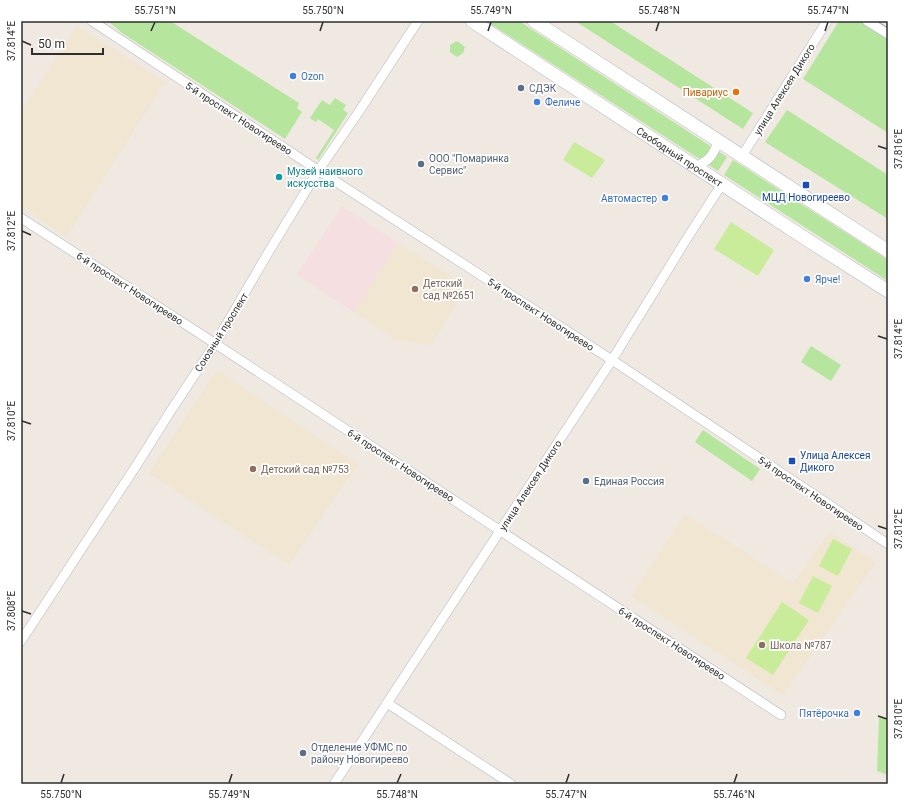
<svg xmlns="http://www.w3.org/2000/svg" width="909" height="805" font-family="Roboto,sans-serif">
  <rect width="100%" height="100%" fill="#efe9e1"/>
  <!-- education -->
  <g fill="#f0e6d1">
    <polygon points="77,26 165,82 66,237 21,206 21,111"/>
    <polygon points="398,243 467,286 431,345 398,341 354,312"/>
    <polygon points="217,370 358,464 289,565 149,473"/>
    <polygon points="685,514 793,583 830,532 876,562 783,695 631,596"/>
  </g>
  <!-- medical -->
  <polygon fill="#f5dfe0" points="342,206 398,243 354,312 297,275"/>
  <!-- green -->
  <g fill="#b6e59e">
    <polygon points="108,21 170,21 299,103 297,108 302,112 285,139 122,33"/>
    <polygon points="486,21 519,21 727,157 718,171"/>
    <polygon points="575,21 610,21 753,113 743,129"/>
    <polygon points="839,21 861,21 888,38 888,133 803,79"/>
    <polygon points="457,41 465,47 463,53 457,57 450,52 450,45"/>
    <polygon points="335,98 346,105 343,110 348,113 318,160 316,158 334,130 318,119 316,122 310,118 322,100 330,105"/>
    <polygon points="787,110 888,175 888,219 765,142"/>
    <polygon points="733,160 888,260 888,281 724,175"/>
    <polygon points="811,346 841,365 831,381 801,362"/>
    <polygon points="703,430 760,469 752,481 695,442"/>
    <polygon points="879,718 888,718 888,775 877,771"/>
  </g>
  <!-- pitch -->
  <g fill="#c9ec9a">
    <polygon points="574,142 605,160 592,178 563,160"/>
    <polygon points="731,222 774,250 758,276 714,249"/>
    <polygon points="833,539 852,549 838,576 819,566"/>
    <polygon points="813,576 832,586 818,613 799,603"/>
    <polygon points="782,602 809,620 773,675 746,658"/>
  </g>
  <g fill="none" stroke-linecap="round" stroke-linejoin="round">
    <defs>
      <g id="street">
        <polyline points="92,21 310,165 612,360 888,544"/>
        <polyline points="867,21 888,34"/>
        <polyline points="742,156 827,21"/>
        <path d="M696,167C711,159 712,156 719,141"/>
        <polyline points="21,218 202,335 781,715"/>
        <polyline points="21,641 136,466 170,412 215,344 268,253 318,171 358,113 418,21"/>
        <polyline points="387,703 511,784"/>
        <polyline points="334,784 612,360 686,240 722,184"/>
      </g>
      <g id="secondary">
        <path id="s1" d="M472,21L806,239L888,291"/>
        <polyline points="534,21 888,251"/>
      </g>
    </defs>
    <!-- street casing -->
    <use href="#street" stroke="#b4b7c1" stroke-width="10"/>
    <!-- secondary casing -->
    <use href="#secondary" stroke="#b4b7c1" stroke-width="14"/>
    <!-- street -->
    <use href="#street" stroke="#fff" stroke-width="9"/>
    <!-- secondary -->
    <use href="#secondary" stroke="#fff" stroke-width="13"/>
    <!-- tram -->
    <polyline stroke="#a3a6b8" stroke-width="1" points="877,21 888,28"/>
  </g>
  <!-- ticks -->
  <path fill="none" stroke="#2e2e2e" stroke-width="1.5" d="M151,31L155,22M320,31L323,22M488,31L491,22M656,31L659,22M825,31L828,22M22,41L31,45M878,146L887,149M22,231L31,235M878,336L887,339M22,421L31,424M878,526L887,529M22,611L31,614M878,716L887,719M61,783L64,774M229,783L232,774M397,783L401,774M566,783L569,774M734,783L737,774"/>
  <!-- markers -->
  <g fill="#3f7fe0" stroke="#fff" stroke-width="1.5">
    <circle cx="293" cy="76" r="4"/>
    <circle cx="537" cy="102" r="4"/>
    <circle cx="665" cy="198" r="4"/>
    <circle cx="807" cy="279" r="4"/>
    <circle cx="857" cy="713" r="4"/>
  </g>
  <g fill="#5c6f8a" stroke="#fff" stroke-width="1.5">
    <circle cx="521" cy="88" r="4"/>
    <circle cx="421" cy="164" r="4"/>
    <circle cx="586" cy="481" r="4"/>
    <circle cx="303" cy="753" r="4"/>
  </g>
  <circle fill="#e8710a" stroke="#fff" stroke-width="1.5" cx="736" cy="92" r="4"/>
  <circle fill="#0f9aa8" stroke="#fff" stroke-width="1.5" cx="279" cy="177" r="4"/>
  <g fill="#1a4fb4" stroke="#fff" stroke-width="1.5">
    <rect x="802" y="181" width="8" height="8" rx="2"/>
    <rect x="788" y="457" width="8" height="8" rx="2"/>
  </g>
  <g fill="#8d6e63" stroke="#fff" stroke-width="1.5">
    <circle cx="415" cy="289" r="4"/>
    <circle cx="253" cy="469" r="4"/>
    <circle cx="762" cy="645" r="4"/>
  </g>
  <g text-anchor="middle" stroke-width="3.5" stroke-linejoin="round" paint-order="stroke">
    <!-- shop labels -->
    <g font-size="10" fill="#366cbe" stroke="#fff" text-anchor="start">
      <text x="301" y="80">Ozon</text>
      <text x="545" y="106">Феличе</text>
      <text x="657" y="202" text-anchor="end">Автомастер</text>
      <text x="815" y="283">Ярче!</text>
      <text x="849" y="717" text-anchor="end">Пятёрочка</text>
    </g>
    <!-- service labels -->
    <g font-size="10" fill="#4e5e75" stroke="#fff" text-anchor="start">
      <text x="529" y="92">СДЭК</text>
      <text x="429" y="162">ООО "Помаринка<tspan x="429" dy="12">Сервис"</tspan></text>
      <text x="594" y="485">Единая Россия</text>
      <text x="311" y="751">Отделение УФМС по<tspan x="311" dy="12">району Новогиреево</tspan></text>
    </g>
    <!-- street labels -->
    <g font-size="10" fill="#2e2e2e" stroke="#fff">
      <text transform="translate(784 89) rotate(-58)" y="4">улица Алексея Дикого</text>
      <text transform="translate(239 118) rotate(33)" y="4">5-й проспект Новогиреево</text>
      <text dy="4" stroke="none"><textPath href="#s1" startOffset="248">Свободный проспект</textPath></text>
      <text transform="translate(130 288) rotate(33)" y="4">6-й проспект Новогиреево</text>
      <text transform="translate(541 314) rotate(33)" y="4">5-й проспект Новогиреево</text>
      <text transform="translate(221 332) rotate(-58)" y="4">Союзный проспект</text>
      <text transform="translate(401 465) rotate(33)" y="4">6-й проспект Новогиреево</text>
      <text transform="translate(530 485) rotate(-57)" y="4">улица Алексея Дикого</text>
      <text transform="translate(811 493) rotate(34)" y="4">5-й проспект Новогиреево</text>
      <text transform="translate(672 643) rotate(33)" y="4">6-й проспект Новогиреево</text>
    </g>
    <!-- food labels -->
    <g font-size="10" fill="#c56008" stroke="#fff" text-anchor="end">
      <text x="728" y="96">Пивариус</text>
    </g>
    <!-- culture labels -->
    <g font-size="10" fill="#0d838f" stroke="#fff" text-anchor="start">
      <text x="287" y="175">Музей наивного<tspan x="287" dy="12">искусства</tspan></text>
    </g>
    <!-- transit labels -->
    <g font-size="10" fill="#164399" stroke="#fff">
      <text x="806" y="201">МЦД Новогиреево</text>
      <text x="800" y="459" text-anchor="start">Улица Алексея<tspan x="800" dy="12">Дикого</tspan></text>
    </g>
    <!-- education labels -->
    <g font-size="10" fill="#785e54" stroke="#fff" text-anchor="start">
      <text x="423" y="287">Детский<tspan x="423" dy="12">сад №2651</tspan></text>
      <text x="261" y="473">Детский сад №753</text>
      <text x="770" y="649">Школа №787</text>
    </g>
  </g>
  <!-- border -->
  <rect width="909" height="805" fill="none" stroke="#ffffff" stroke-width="44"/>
  <!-- scale -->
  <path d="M32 48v6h71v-6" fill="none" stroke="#2e2e2e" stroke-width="2"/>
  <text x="38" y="48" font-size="12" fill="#2e2e2e" stroke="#ffffff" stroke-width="3" paint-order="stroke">50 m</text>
  <rect x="22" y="22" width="865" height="761" fill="none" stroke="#2e2e2e" stroke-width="1.5"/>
  <g font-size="10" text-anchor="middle" fill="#2e2e2e">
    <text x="155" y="14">55.751°N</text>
    <text x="323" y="14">55.750°N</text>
    <text x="491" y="14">55.749°N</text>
    <text x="659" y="14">55.748°N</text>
    <text x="828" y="14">55.747°N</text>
    <text transform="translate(11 41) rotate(-90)" y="4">37.814°E</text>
    <text transform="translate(898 149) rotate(-90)" y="4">37.816°E</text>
    <text transform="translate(11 231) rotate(-90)" y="4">37.812°E</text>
    <text transform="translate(898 339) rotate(-90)" y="4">37.814°E</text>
    <text transform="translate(11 421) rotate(-90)" y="4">37.810°E</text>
    <text transform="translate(898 529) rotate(-90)" y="4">37.812°E</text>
    <text transform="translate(11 611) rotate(-90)" y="4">37.808°E</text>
    <text transform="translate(898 719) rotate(-90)" y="4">37.810°E</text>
    <text x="61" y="798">55.750°N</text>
    <text x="229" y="798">55.749°N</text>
    <text x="397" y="798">55.748°N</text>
    <text x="566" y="798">55.747°N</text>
    <text x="734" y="798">55.746°N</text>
  </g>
</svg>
